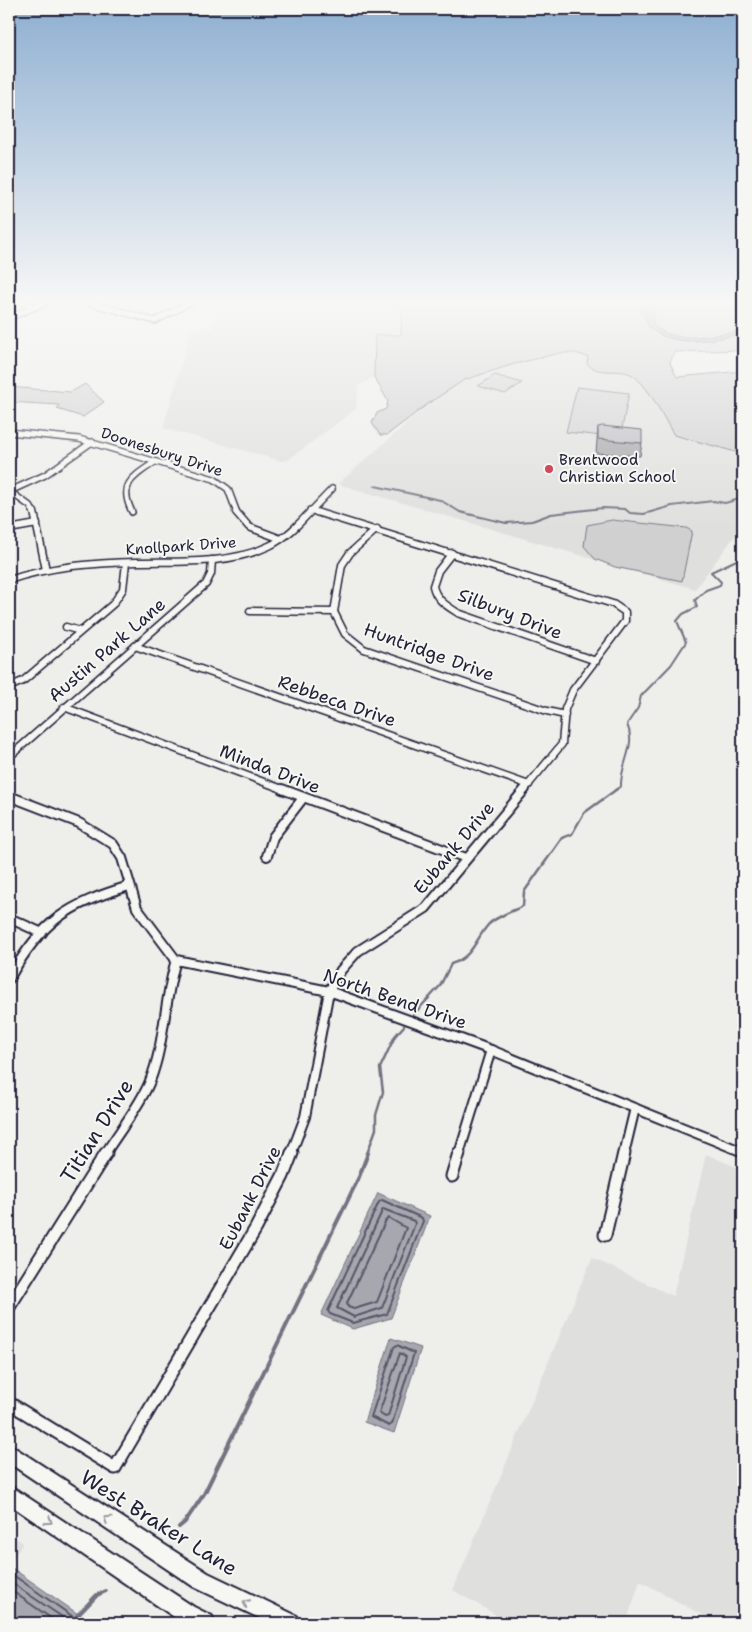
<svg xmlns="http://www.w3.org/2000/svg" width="752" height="1632" font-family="'Shantell Sans',sans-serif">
  <rect width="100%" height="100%" fill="#eeeeeb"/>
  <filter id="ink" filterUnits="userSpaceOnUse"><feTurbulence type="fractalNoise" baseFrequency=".02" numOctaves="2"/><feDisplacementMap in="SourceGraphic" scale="10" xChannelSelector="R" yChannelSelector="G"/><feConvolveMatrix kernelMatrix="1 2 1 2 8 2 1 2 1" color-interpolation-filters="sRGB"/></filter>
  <g filter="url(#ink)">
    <!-- built -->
    <g fill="#dfdfde">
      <polygon points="224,305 397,305 403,309 401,335 375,335 374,377 358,386 356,409 288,460 282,461 163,428 192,328 213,329 217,309"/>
      <polygon points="513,329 622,353 743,454 743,525 695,589 338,484"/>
      <polygon points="706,1154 743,1170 743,1623 717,1623 640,1581 626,1623 510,1623 453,1590 592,1258 673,1296"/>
      <polygon points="9,1533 23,1543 9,1565"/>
    </g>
    <!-- green -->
    <g fill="#d0d0d1" stroke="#797986">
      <path d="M278,302H743V350L674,352L670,363L677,377L743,371V454L674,435C664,419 646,379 628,373C614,369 599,375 587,364L588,357L575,353H559L511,365L464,380L429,403L387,435H380L372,423L377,413L386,409L388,401L374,377L375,335H401L402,309L397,305H271Z"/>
      <polygon points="495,375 522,383 505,394 478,386"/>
      <polygon points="85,384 104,402 83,417 57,409 59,405 9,402 9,387 71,392"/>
      <polygon points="577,387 629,393 620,438 566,432"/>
      <polygon points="612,520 686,528 692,531 682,581 615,567 595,559 584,546 587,525"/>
    </g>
    <!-- water -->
    <g fill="#a7a7af" stroke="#727281">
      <path d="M650,302H661L655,307L653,324C674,347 716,333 743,331V334C715,339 676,349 651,329C645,324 646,315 639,310Z"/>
      <polygon points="378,1193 430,1216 391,1318 353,1329 321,1315"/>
      <polygon points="391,1338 421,1348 394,1433 364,1422"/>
      <polygon points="12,1568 91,1623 9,1623 9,1573"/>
    </g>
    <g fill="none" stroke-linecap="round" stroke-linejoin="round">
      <!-- shore -->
      <g stroke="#575769" stroke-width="2">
        <polygon points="382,1200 422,1218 423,1221 387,1314 353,1323 330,1314 328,1311 379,1202"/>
        <polygon points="383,1209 414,1221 415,1224 382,1308 354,1317 337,1308"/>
        <polygon points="389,1218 406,1228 377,1302 354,1309 348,1307 347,1303 386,1220"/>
        <polygon points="397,1345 414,1353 392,1424 389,1426 371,1417 394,1347"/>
        <polygon points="400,1353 406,1357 388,1416 385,1417 379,1413"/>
        <polyline points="9,1575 13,1575 82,1623"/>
        <polyline points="9,1581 71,1623"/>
        <polyline points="9,1589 58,1623"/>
      </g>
      <!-- stream-far2 -->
      <g stroke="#727281" stroke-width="2">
        <polyline points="375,486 440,500 460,512 506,523 532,521 551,514 603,508 625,509 630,513 644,514 672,506 713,501 725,503 743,498"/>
        <path d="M615,790L621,786C620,764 637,746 627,724L638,708L641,696L671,665L686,642L677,621L683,614L697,607L695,600L706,590L720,585L721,582L711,572L743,557"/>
      </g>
      <!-- stream-far1 -->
      <g stroke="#727281" stroke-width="2.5">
        <path d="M414,1014L440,986L451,964C473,957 475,940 488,925C495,917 513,911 523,906L524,892L562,838L572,834L584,813L617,789"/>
        <polyline points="367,1154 376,1129 376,1115 383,1092 380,1068 395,1036 404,1026"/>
      </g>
      <!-- stream -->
      <g stroke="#727281" stroke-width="4">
        <polyline points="179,1527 185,1522 204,1494 359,1177 368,1153"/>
        <polyline points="77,1616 97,1595 106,1591"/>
      </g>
      <defs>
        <g id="minor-far3">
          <polyline points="20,302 34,306"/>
          <polyline points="87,302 155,321 191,302"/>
          <polyline points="9,318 47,302"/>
          <polyline points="9,432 79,439 214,479 228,489 237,513"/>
          <polyline points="9,491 30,506 34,513"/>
          <polyline points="10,491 45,475 92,442"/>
          <polyline points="310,510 320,513"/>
          <path d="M132,512C118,484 133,477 155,462"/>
          <polyline points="309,513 332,489"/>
        </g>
        <g id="minor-far2">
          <polyline points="34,512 46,570"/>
          <polyline points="236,512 249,527 281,539"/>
          <polyline points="316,512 613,604 625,612 625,621 573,690 565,709 562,744 524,790"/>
          <polyline points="9,529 37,524"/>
          <polyline points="377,529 350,553 342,565 334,612 345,634 364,649 547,711 565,715"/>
          <path d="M452,553L438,571L433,586C436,600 447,606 458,613L596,661"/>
          <path d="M9,580C51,566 93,563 137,562C180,561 229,565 269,546C286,538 298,525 310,512"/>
          <polyline points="250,611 334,612"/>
          <polyline points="66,627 80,631"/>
          <polyline points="135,646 529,785"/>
          <polyline points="9,687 23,681 113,604 123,589 126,563"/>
          <polyline points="64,707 285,790"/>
          <polyline points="9,757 206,584 211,574 212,560"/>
        </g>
        <g id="minor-far1">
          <polyline points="282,789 466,858"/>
          <polyline points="9,796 79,823 113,844 122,858 137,908 176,960 329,991 491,1050 743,1152"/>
          <polyline points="267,856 273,837 303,798"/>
          <polyline points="9,918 42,933"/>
          <path d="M9,979C41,921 67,905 129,886"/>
          <path d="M105,1154C118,1133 141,1104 150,1081C165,1043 164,1000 176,960"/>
          <polyline points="291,1154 305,1117 329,991 341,970 358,951 426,908 525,789"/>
          <polyline points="459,1154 491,1050"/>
          <polyline points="624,1154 635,1108"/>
        </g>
        <g id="minor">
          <polyline points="452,1176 459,1153"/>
          <polyline points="605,1235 624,1153"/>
          <polyline points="9,1307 106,1153"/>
          <polyline points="9,1403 115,1468 256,1228 283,1176 292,1153"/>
        </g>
        <g id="secondary">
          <polygon points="9,1444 208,1573 297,1616 299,1623 270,1623 194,1587 9,1463"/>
          <polygon points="9,1485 194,1607 212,1616 214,1623 185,1623 180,1621 9,1504"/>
        </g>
      </defs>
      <!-- minor-far3 casing -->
      <use href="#minor-far3" stroke="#22223b" stroke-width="8"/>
      <!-- minor-far2 casing -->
      <use href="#minor-far2" stroke="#22223b" stroke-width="9"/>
      <!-- minor-far1 casing -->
      <use href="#minor-far1" stroke="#22223b" stroke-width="12"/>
      <!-- minor casing -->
      <use href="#minor" stroke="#22223b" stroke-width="15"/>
      <!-- secondary casing -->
      <use href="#secondary" stroke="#22223b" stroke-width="4"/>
      <!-- minor-far3 -->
      <use href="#minor-far3" stroke="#f6f6f2" stroke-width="5"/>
      <!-- minor-far2 -->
      <use href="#minor-far2" stroke="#f6f6f2" stroke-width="6"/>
      <!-- minor-far1 -->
      <use href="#minor-far1" stroke="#f6f6f2" stroke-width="8"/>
      <!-- minor -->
      <use href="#minor" stroke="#f6f6f2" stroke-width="11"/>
      <!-- secondary -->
      <use href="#secondary" fill="#f6f6f2" fill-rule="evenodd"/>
    </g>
    <!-- wall -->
    <polygon fill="#a1a1a4" stroke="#22223b" points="598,427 642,443 640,456 596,453"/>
    <!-- building -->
    <g fill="#bbbbbf" stroke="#22223b">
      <polygon points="602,426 642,430 642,443 598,439 598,427"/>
      <polygon points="690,1620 697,1623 689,1623"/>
    </g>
    <!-- one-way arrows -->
    <defs><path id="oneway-chevron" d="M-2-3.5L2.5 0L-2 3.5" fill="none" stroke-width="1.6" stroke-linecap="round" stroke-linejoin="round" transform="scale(1.25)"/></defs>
    <g stroke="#9797a0">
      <use href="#oneway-chevron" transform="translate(107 1519) rotate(-146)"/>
      <use href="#oneway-chevron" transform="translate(49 1521) rotate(34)"/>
      <use href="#oneway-chevron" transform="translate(246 1603) rotate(-153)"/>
    </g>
  </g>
  <!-- sky -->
  <linearGradient id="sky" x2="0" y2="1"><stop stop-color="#8eafd1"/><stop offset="0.57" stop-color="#f7f7f6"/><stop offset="1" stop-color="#f7f7f6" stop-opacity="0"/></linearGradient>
  <rect width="752" height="530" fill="url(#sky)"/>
  <!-- markers -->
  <circle fill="#d1495b" stroke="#f6f6f2" stroke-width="2" cx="549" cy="469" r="5"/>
  <g text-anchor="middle" stroke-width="4" stroke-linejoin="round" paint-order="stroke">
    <!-- far-street labels -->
    <g font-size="15" fill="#22223b" stroke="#f6f6f2">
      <text transform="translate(162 452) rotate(18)" y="5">Doonesbury Drive</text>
      <text transform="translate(181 546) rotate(-4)" y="5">Knollpark Drive</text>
    </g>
    <!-- far-poi labels -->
    <g font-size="15" fill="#22223b" stroke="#f6f6f2" text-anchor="start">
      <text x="559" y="465">Brentwood<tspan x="559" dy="17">Christian School</tspan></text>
    </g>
    <!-- street labels -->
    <g font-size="18" fill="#22223b" stroke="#f6f6f2">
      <text transform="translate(510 614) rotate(21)" y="6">Silbury Drive</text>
      <text transform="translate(107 650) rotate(-41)" y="6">Austin Park Lane</text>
      <text transform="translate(429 652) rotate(20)" y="6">Huntridge Drive</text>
      <text transform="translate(337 701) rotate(19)" y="6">Rebbeca Drive</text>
      <text transform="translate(270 769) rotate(21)" y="6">Minda Drive</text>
      <text transform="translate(454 848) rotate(-50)" y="6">Eubank Drive</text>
      <text transform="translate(395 999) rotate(19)" y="6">North Bend Drive</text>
      <text transform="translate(250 1198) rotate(-63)" y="6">Eubank Drive</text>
    </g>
    <!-- near-street labels -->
    <g font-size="21" fill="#22223b" stroke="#f6f6f2">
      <text transform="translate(97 1131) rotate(-58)" y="7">Titian Drive</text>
      <text transform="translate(159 1523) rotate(32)" y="7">West Braker Lane</text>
    </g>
  </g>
  <!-- margin -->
  <rect width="752" height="1632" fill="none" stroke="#f6f6f2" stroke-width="30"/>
  <rect x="15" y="15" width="722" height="1602" fill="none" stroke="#22223b" stroke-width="2" filter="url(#ink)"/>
</svg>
